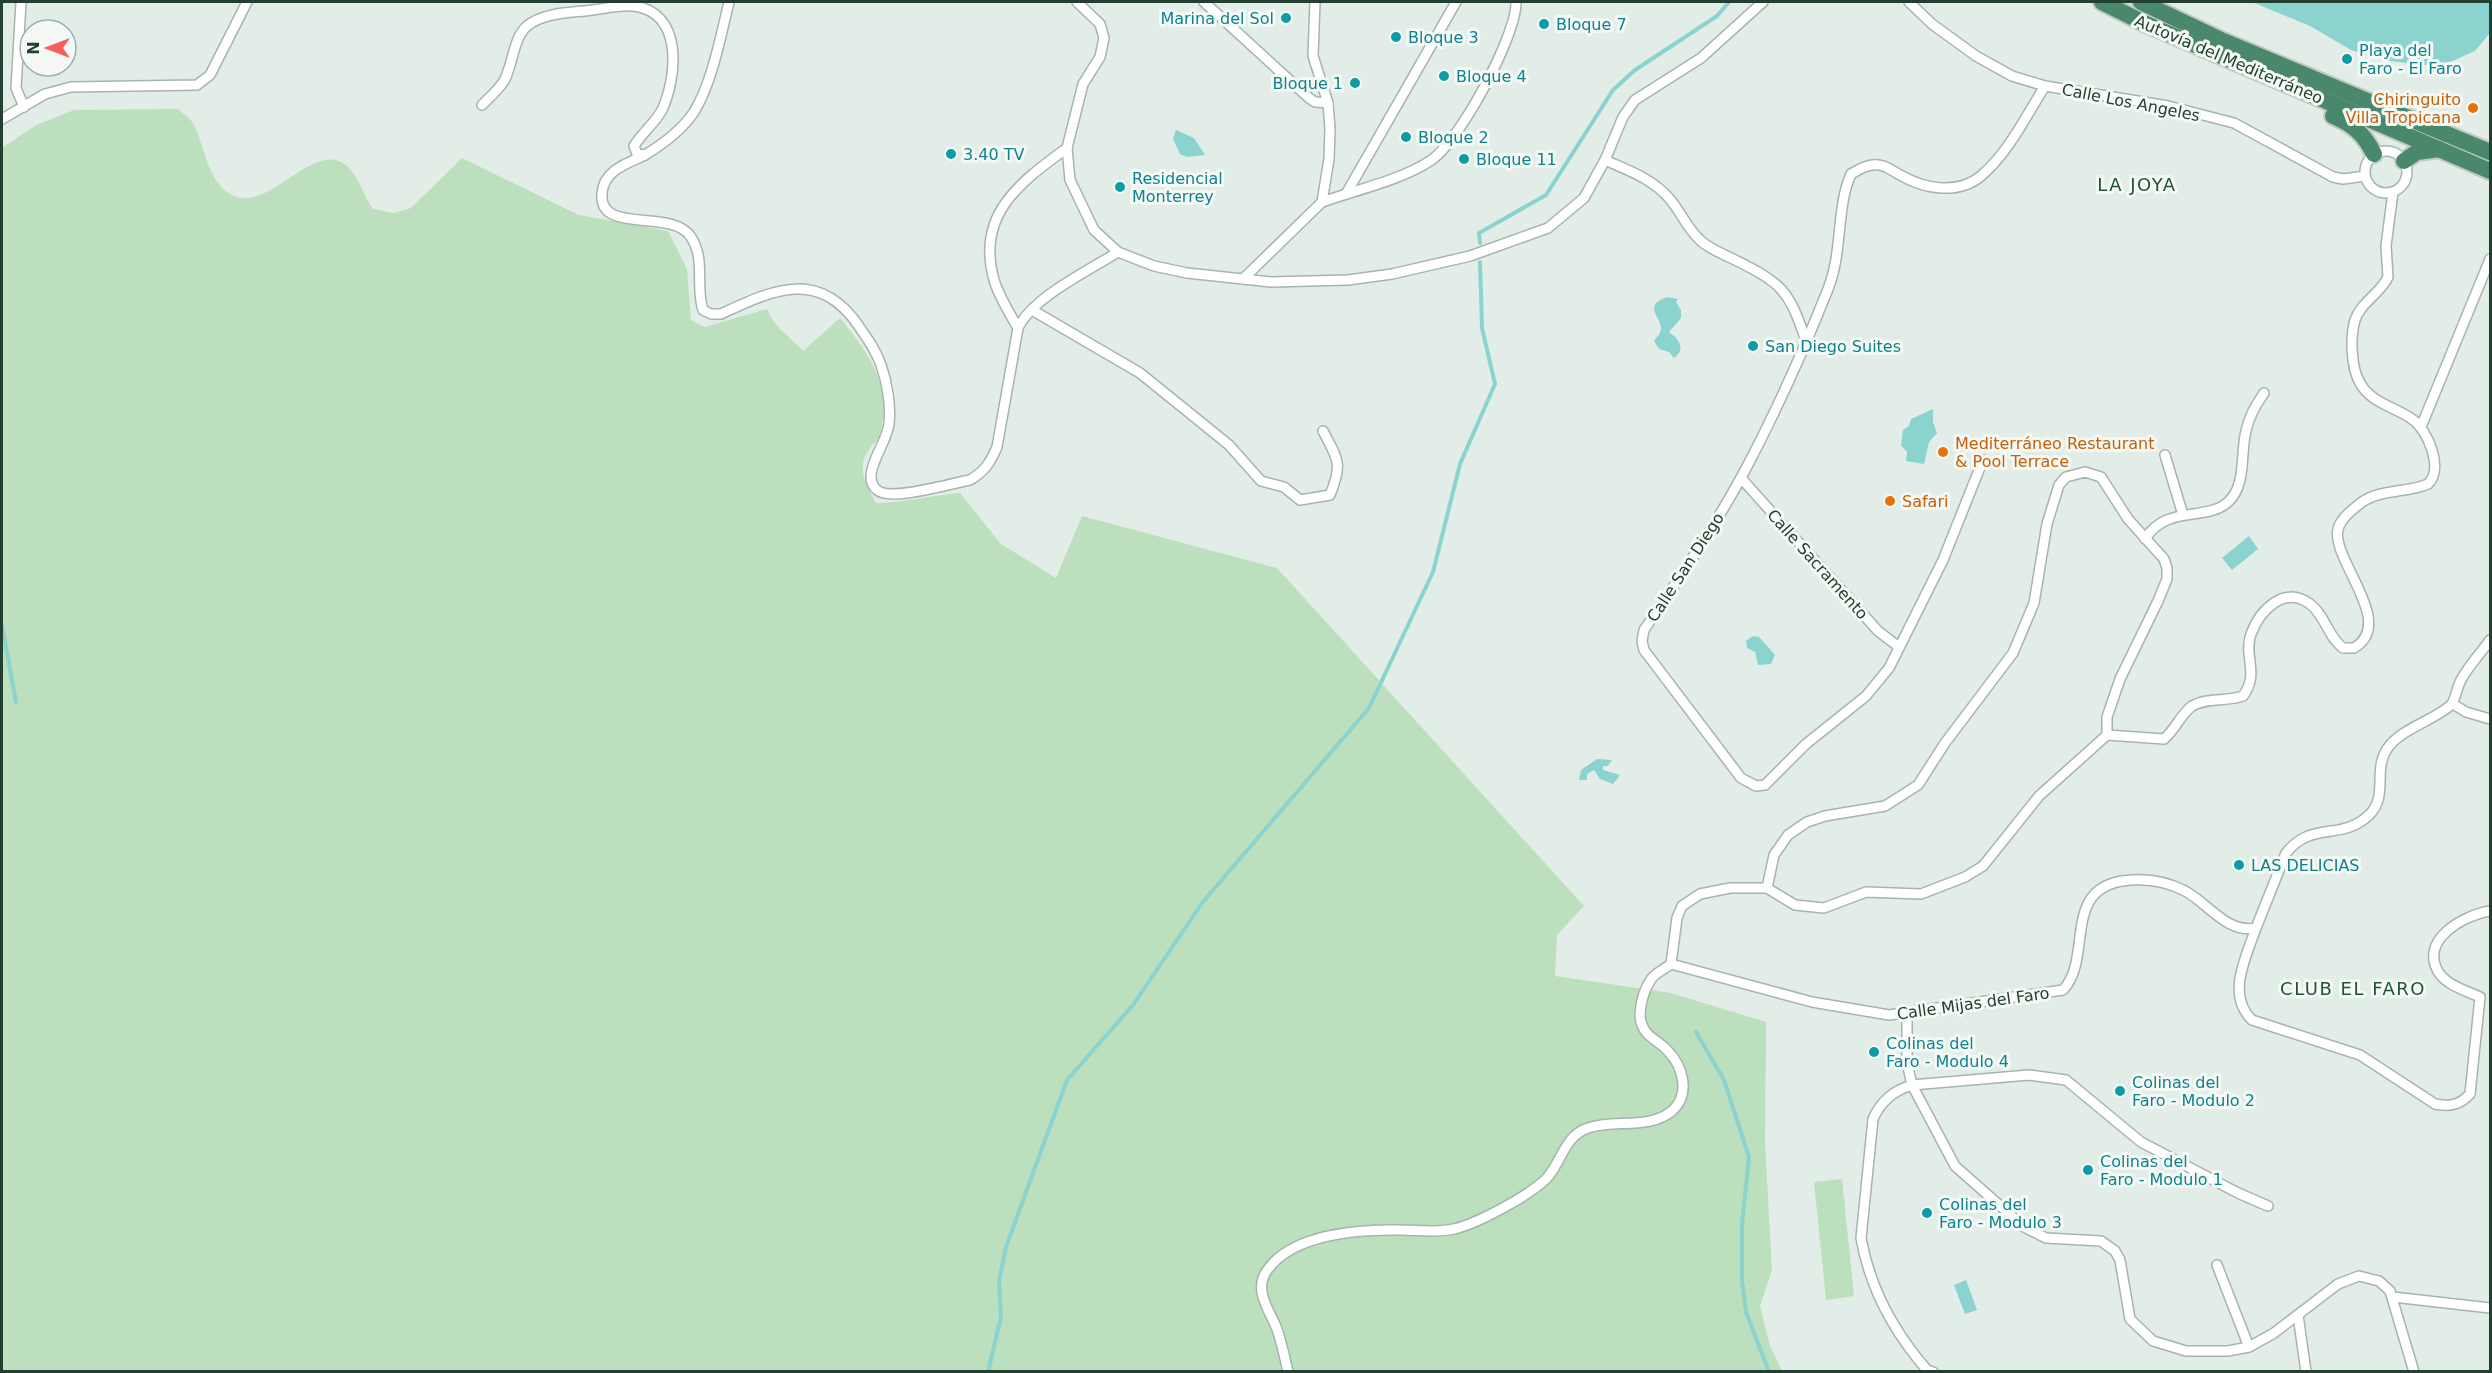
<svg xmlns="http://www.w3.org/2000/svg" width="2492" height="1373" font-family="'DejaVu Sans',sans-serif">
  <rect width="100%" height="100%" fill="#e3ede7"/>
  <!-- grass -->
  <g fill="#bcdfbe">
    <path d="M178,109C184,114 191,119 194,125C205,147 208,185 234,196C272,212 318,133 350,169C360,180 364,197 373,209L394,213L411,208L462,158L579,215L668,231L687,269L691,320L705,327L767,309C776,330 789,335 803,351L840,318C868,352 895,389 879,436C877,441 871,446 868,451C856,469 867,486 876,503C904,503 932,495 960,493L1001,544L1056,578L1082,516L1277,568L1584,906L1557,935L1555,976L1671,993L1766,1022L1765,1143L1772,1270L1760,1306L1770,1346L1782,1371L2,1372V148L36,125L74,110Z"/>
    <polygon points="1842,1179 1854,1296 1826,1300 1814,1182"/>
  </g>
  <!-- water -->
  <g fill="#8bd3cf">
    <polygon points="2252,2 2490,2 2490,33 2475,51 2448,63 2426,65 2390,61 2351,50 2310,26"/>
    <polygon points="1176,130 1194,138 1205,155 1187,157 1180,154 1173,139"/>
    <path d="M1667,297L1678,299L1676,302L1681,310V318L1669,332C1678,338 1687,349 1674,358L1669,352L1659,349L1654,341C1657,337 1661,333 1661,328C1661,317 1642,306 1667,297Z"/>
    <polygon points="1933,409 1933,422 1937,433 1929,442 1924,464 1906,461 1907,452 1901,445 1903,430 1909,426 1911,419"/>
    <polygon points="2249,536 2258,549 2232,570 2222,558"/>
    <polygon points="1753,636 1759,637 1775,655 1771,664 1758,665 1755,652 1747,648 1746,641"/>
    <polygon points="1597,759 1612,760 1608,766 1603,766 1603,770 1620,775 1613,784 1600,779 1594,770 1587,774 1587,780 1579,780 1581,770"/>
    <polygon points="1966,1280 1977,1310 1965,1314 1954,1285"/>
  </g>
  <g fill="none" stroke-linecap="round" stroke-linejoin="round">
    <!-- stream -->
    <g stroke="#8bd3cf" stroke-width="4">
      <polyline points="1480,243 1479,233 1546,195 1613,90 1635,70 1717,16 1729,2"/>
      <polyline points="2,626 16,702"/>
      <polyline points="1696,1032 1724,1080 1749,1157 1742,1224 1742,1281 1746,1312 1769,1372"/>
      <polyline points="988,1372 1001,1317 999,1281 1006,1247 1067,1080 1133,1005 1202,903 1369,708 1433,572 1460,464 1495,384 1482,328 1480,262"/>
    </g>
    <defs>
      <g id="minor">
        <polyline points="21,2 16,88 24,107"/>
        <polyline points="1077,2 1100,24 1104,38 1100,57 1083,84 1067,148 1070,180 1094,230 1118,252 1154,266 1187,273 1271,282 1348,280 1392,274 1470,256 1548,228 1584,198 1605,160 1623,117 1635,100 1701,58 1763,2"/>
        <polyline points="1204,2 1309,98 1315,102 1328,103"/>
        <polyline points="1909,2 1932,24 1976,56 2012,76 2045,86 2168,106 2234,123 2333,177 2343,179 2365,176"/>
        <path d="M482,105C489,98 498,90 504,81C513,65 513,38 527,26C544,12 571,13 593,10C608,8 628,3 643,8C683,21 676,80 662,110C655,123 642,133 634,146L637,154L645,155C663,144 682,130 694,112C712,83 721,35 729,2"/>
        <polyline points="2,119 45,94 71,87 197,85 210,75 247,2"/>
        <circle cx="2386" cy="172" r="21"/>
        <path d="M645,155C628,163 604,170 602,193C598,236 671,207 691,237C706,260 695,287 703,310L711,314H721C774,289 819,269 858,325C867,338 876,350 881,365C887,382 891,405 889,424C887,444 859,475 877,490C890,502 952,483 970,480C985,471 990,463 997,447L1018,328C1033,297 1088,271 1118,252"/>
        <path d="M1605,160C1627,170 1651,178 1668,197C1681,211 1686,228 1701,241C1710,249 1723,254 1733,259C1782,283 1789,290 1806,341"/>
        <polyline points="1346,194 1456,2"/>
        <path d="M1322,202C1356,190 1401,180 1430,161C1459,143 1517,35 1516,2"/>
        <polyline points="1243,279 1322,202 1329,159 1330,129 1328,103 1313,56 1315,2"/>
        <path d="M1032,310L1140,373L1229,445L1261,481L1284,487L1300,500L1330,495C1343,463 1338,460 1323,431"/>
        <path d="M1018,328C1010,314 1000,298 995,283C974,216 1019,183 1067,148"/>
        <polyline points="2421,427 2490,259"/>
        <polyline points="2165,455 2183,515"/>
        <path d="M1983,460L1943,560L1889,668L1866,696L1806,744L1765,785L1756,786L1741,778L1644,650L1642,641L1644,630C1678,580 1713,529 1742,476C1774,416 1803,352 1828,289C1843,252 1836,207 1851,174C1858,170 1864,166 1872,165C1884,163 1892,171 1902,176C1925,189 1958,195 1981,176C2009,152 2026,116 2045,86"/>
        <polyline points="1741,478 1878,631 1899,647"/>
        <path d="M2145,539C2167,504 2206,522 2228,502C2247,485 2240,453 2246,431C2249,416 2256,405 2264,393"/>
        <polyline points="2453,704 2466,712 2490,719"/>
        <path d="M2107,735L2164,739C2175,730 2181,714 2192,706C2207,697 2227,702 2243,696C2260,673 2243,656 2251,634C2260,610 2284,585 2310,604C2325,615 2328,637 2343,648H2354C2397,623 2331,560 2338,529C2341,518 2353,509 2362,502C2381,489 2407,493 2428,484C2444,469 2428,430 2412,419C2395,407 2371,403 2360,383C2351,368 2350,337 2355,320C2361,302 2381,293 2388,277L2386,246L2393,192"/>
        <polyline points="1767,888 1774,855 1788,835 1807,822 1825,816 1885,806 1918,785 1945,743 2013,653 2034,603 2047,524 2059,485 2066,477 2085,472 2101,477 2128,519 2164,559 2167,568 2167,579 2158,601 2120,679 2107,717 2107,735"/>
        <path d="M2256,928C2246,957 2226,995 2252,1020L2360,1055L2435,1104C2450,1107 2460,1105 2470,1094L2480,997C2467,991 2448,986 2439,973C2418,940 2464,915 2490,911"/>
        <path d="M1671,964L1812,1002L1889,1015L2063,990C2093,958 2062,891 2122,881C2143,878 2166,881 2185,891C2208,903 2227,934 2256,928L2286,853C2312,820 2342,842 2370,814C2388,795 2373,770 2387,749C2400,729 2433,721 2451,705C2455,701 2457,687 2461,680C2469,665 2481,653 2490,640"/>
        <polyline points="1671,964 1677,918 1682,906 1700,894 1730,888 1767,888 1795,905 1824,908 1866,892 1921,894 1965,877 1983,866 2039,796 2107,735"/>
        <path d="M1907,1013V1063L1912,1085C1893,1091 1881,1101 1873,1119L1861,1238C1870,1289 1894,1332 1927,1370L1933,1372"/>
        <polyline points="2268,1206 2238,1193 2141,1142 2066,1080 2029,1075 1912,1085 1955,1166 2024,1227 2046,1238 2101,1241 2115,1251 2120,1260 2130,1319 2153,1341 2186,1351 2228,1351 2249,1347 2274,1333 2338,1284 2359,1276 2379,1281 2390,1291 2414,1372"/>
        <polyline points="2217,1265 2249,1347"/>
        <polyline points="2393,1297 2490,1308"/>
        <polyline points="2298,1315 2306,1372"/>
        <path d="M1288,1372C1285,1358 1282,1345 1278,1332C1272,1313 1253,1293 1266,1272C1290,1234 1359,1229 1400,1230C1418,1230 1436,1233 1454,1229C1479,1223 1528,1196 1546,1179C1562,1162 1564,1136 1588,1128C1614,1119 1649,1130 1672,1111C1691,1094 1683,1066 1667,1050C1659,1041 1646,1037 1642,1025C1637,1013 1643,992 1650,981C1653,974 1665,969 1671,964"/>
      </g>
      <g id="trunk">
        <polyline points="2102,2 2144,23 2490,171"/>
        <polyline points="2141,2 2223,41 2490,152"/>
        <path d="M2333,116C2354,125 2364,134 2374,154"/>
        <polyline points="2404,161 2417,152 2439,149"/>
      </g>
    </defs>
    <!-- minor casing -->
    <use href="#minor" stroke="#a5b5ad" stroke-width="12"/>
    <!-- trunk casing -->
    <use href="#trunk" stroke="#c1c9c5" stroke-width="20"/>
    <!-- minor -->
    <use href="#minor" stroke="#fff" stroke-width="9"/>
    <!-- trunk -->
    <use href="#trunk" stroke="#4a886c" stroke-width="16"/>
  </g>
  <!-- markers -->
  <g fill="#0f9aa8" stroke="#f4f9f6" stroke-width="2">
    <circle cx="1286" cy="18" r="6"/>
    <circle cx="1544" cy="24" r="6"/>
    <circle cx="1396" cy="37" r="6"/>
    <circle cx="2347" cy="59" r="6"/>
    <circle cx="1444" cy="76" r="6"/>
    <circle cx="1355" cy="83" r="6"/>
    <circle cx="1406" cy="137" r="6"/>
    <circle cx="951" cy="154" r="6"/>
    <circle cx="1464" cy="159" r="6"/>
    <circle cx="1120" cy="187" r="6"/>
    <circle cx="1753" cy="346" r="6"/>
    <circle cx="2239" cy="865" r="6"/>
    <circle cx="1874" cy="1052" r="6"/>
    <circle cx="2120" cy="1091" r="6"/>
    <circle cx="2088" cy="1170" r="6"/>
    <circle cx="1927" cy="1213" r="6"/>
  </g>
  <g fill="#e8710a" stroke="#f4f9f6" stroke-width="2">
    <circle cx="2473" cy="108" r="6"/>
    <circle cx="1943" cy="452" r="6"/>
    <circle cx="1890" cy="501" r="6"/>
  </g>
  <g text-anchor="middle" stroke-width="6" stroke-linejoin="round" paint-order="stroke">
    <!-- culture labels -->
    <g font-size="16" fill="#0d838f" stroke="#f4f9f6" text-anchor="start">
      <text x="1274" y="24" text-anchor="end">Marina del Sol</text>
      <text x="1556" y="30">Bloque 7</text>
      <text x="1408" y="43">Bloque 3</text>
      <text x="2359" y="56">Playa del<tspan x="2359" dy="18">Faro - El Faro</tspan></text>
      <text x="1456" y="82">Bloque 4</text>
      <text x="1343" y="89" text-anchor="end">Bloque 1</text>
      <text x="1418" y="143">Bloque 2</text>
      <text x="963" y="160">3.40 TV</text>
      <text x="1476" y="165">Bloque 11</text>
      <text x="1132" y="184">Residencial<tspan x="1132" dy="18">Monterrey</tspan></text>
      <text x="1765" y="352">San Diego Suites</text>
      <text x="2251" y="871">LAS DELICIAS</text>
      <text x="1886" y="1049">Colinas del<tspan x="1886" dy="18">Faro - Modulo 4</tspan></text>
      <text x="2132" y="1088">Colinas del<tspan x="2132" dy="18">Faro - Modulo 2</tspan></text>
      <text x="2100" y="1167">Colinas del<tspan x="2100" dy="18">Faro - Modulo 1</tspan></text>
      <text x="1939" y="1210">Colinas del<tspan x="1939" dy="18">Faro - Modulo 3</tspan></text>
    </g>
    <!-- street labels -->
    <g font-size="16" fill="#223f31" stroke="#f4f9f6">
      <text transform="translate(2229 59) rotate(23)" y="6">Autovía del Mediterráneo</text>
      <text transform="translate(2131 102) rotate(11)" y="6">Calle Los Angeles</text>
      <text transform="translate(1818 564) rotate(48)" y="6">Calle Sacramento</text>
      <text transform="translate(1685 567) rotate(-57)" y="6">Calle San Diego</text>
      <text transform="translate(1973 1003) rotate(-8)" y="6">Calle Mijas del Faro</text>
    </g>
    <!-- food labels -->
    <g font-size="16" fill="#c56008" stroke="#f4f9f6" text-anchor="start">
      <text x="2461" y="105" text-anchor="end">Chiringuito<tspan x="2461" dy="18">Villa Tropicana</tspan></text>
      <text x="1955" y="449">Mediterráneo Restaurant<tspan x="1955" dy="18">&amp; Pool Terrace</tspan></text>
      <text x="1902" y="507">Safari</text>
    </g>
    <!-- neighbourhood labels -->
    <g font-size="18" letter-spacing="1.5" fill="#1e523a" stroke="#f4f9f6">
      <text x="2137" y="191">LA JOYA</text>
      <text x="2353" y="995">CLUB EL FARO</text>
    </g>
  </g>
  <!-- border -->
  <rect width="2492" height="1373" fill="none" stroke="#223f31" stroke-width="6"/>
  <!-- north arrow -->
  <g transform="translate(48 48) rotate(270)"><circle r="28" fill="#f4f9f6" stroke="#a0afa7" stroke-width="1.5"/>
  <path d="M0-4.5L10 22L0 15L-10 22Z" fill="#f4615b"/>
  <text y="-9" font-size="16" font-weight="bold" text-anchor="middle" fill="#223f31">N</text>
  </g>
</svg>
